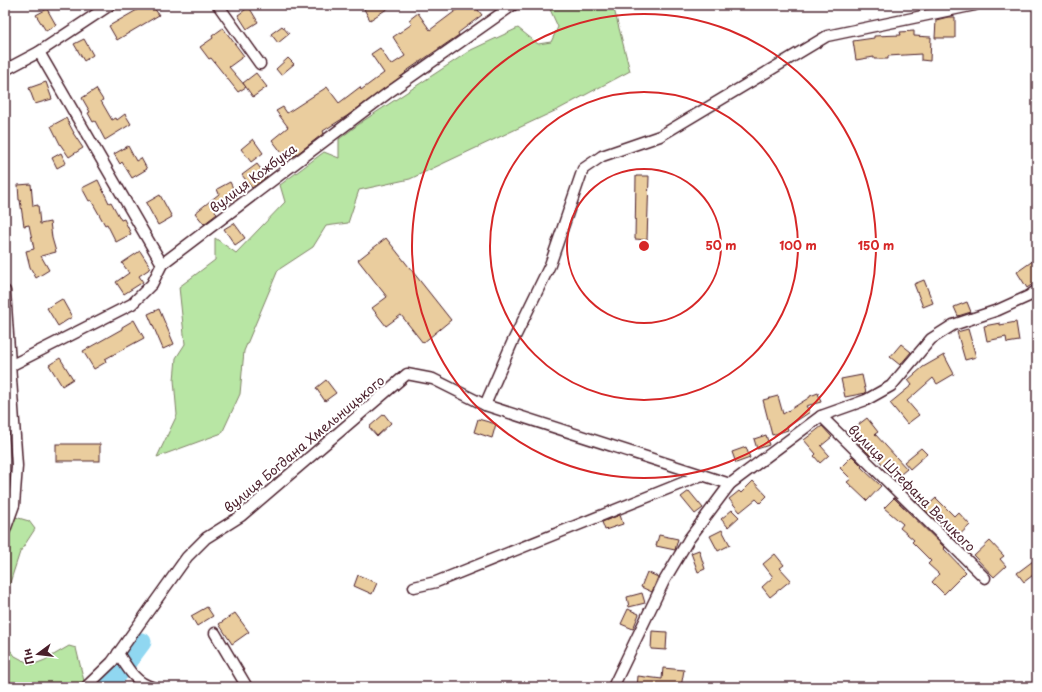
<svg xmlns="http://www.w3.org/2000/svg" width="1042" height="692" font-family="'Playpen Sans',sans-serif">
  <rect width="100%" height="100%" fill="#fff"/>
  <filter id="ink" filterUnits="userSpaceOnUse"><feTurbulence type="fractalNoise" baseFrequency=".025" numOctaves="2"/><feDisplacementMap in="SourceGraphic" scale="8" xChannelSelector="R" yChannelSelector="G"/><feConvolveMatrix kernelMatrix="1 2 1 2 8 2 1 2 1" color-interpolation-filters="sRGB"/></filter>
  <g filter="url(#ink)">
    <!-- green -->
    <g fill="#b8e6a4" stroke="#818268">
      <polygon points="548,5 613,5 630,71 559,109 410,179 359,190 348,223 326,226 313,247 278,270 244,351 240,394 222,433 157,457 177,415 174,380 176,358 185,344 179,287 215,260 215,238 236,253 285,202 280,185 324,152 339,158 339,139 363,121 471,50 518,28 538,44 551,42 558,27"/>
      <polygon points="5,514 29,521 35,529 20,552 5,598"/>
      <polygon points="5,644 15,656 32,665 45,660 69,646 76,648 84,681 75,687 5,687"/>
    </g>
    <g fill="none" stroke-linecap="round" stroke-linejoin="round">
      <!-- river -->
      <polyline stroke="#90d7f1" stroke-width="19" points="106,687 116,677 142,642"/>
    </g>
    <!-- building -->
    <g fill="#eacd9e" stroke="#4a1f2b">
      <polygon points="141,5 152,5 159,15 117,40 109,26 137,10 136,8"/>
      <polygon points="371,5 393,5 370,20 364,9"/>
      <polygon points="455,5 474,5 482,15 458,33 459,35 405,72 406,73 347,116 323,131 324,133 288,161 272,140 288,127 276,111 283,107 287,113 327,87 339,103 360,87 361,90 384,73 371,54 380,48 391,65 405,56 393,37 412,24 409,20 418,13 430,30 458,9"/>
      <polygon points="249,7 258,22 247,29 238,15"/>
      <polygon points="47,9 56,25 46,31 36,15"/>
      <polygon points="948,17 955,17 955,38 935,38 936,20"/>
      <polygon points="282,26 289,34 278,43 271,34"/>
      <polygon points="223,28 244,56 229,67 246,87 238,92 211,58 209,59 200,47 213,38 212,36"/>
      <polygon points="914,31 914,36 931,37 930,61 921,60 921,54 888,56 888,59 874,59 874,57 856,60 853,41 874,38 874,36 901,35 900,32"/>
      <polygon points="84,39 93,55 84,61 74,44"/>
      <polygon points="288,58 294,64 281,75 276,69"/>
      <polygon points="256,73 267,87 253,97 243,83"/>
      <polygon points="46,82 52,99 35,104 29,88"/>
      <polygon points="96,89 103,100 101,101 112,120 116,118 117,120 125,114 131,124 105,140 95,121 93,122 88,113 90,112 82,98"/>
      <polygon points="66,118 74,133 73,133 83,148 69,157 60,144 51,126"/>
      <polygon points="253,139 263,153 251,162 241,149"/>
      <polygon points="128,146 136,161 141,158 147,169 132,178 122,162 120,164 114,154"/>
      <polygon points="61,153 66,163 57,168 52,158"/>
      <polygon points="257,164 267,177 252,188 242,175"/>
      <polygon points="636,176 649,176 647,240 635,239"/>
      <polygon points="98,180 109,203 111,202 121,220 124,219 131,234 116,242 107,224 105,225 91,200 89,201 82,188"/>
      <polygon points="230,182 238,198 215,211 217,214 204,224 195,213 219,194 217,189"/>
      <polygon points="31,184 33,206 38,205 40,224 50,222 52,238 56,252 41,256 49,270 36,278 30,267 26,251 34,249 29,225 24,226 20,200 19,200 18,185"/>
      <polygon points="160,195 172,217 158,225 146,203"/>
      <polygon points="234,223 245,238 235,245 224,229"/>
      <polygon points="386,238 451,320 423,343 401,315 386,326 372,308 387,297 358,260"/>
      <polygon points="140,251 151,268 139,276 143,282 124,294 116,282 129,273 122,263"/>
      <polygon points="1037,258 1037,281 1027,288 1017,272"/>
      <polygon points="924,280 933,303 923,307 914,284"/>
      <polygon points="62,299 72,317 58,326 47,308"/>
      <polygon points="967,302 971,312 958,316 954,307"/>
      <polygon points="159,309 174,344 163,349 148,314"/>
      <polygon points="134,320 144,338 105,359 106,362 94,369 83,351 122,329 122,327"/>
      <polygon points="1016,322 1019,341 1007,343 1006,337 987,341 984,326 1000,323 1000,325"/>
      <polygon points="968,329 976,357 965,360 957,332"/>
      <polygon points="901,344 911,352 900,365 890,357"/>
      <polygon points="944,355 954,374 937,384 933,378 907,401 919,415 907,424 890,403 912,385 908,380 923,367"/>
      <polygon points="60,358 73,379 62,386 49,365"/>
      <polygon points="862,375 866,393 845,397 841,379"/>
      <polygon points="326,380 336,393 325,401 316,388"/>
      <polygon points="818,393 821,402 806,406 810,412 787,427 788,430 772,435 763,400 778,396 783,414 810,397 810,396"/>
      <polygon points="384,414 391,423 377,436 369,427"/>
      <polygon points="867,418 878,432 875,434 907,469 895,479 878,459 873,455 871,456 861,446 850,431"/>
      <polygon points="478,419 496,424 492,438 474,432"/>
      <polygon points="822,426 832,437 821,446 829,455 820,463 814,456 816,454 804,440"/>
      <polygon points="766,435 769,445 757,449 754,439"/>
      <rect x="56" y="444" width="44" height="17"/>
      <polygon points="746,447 750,458 736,463 732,452"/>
      <polygon points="921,448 927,454 910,469 904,462"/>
      <polygon points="852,456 862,466 861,467 881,486 867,501 847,482 851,479 840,468"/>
      <polygon points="753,481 767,496 760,503 756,499 740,512 729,499 739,491 741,493"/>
      <polygon points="689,491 703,508 695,514 681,497"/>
      <polygon points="894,498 945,548 944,549 966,572 944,594 932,582 939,574 928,564 931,561 912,542 914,540 900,528 903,524 884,508"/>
      <polygon points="936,498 954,516 958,512 970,525 955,539 924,509"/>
      <polygon points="732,510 739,517 728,527 721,519"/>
      <polygon points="620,515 623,524 605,530 602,522"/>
      <polygon points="722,530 730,545 718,551 710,536"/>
      <polygon points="659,535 678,539 675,550 656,546"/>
      <polygon points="990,541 1004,556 1000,559 1006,566 994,577 974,556"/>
      <polygon points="699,550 705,569 698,572 691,553"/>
      <polygon points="775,554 784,565 780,568 791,580 770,597 762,587 773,577 763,564"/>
      <polygon points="1037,558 1037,572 1024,582 1017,573"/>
      <polygon points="647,572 658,577 652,592 641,587"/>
      <polygon points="358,575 377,583 372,594 354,586"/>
      <polygon points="642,593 645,603 629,607 627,597"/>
      <polygon points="207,607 213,616 197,626 191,616"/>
      <polygon points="628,609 639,614 633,629 621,624"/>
      <polygon points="235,613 249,632 232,644 219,624"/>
      <polygon points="652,631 667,632 666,650 651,649"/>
      <polygon points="663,668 684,670 681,687 637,687 638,676 662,679"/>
    </g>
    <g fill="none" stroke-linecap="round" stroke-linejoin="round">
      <defs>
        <g id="minor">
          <polyline points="218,5 260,64"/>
          <polyline points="39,52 162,264"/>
          <polyline points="5,70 39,52 110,5"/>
          <polyline points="5,291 17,466 14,505 5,530"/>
          <polyline points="5,370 10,366 132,304 152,284 162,264 388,93 513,5"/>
          <polyline points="485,405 512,343 550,265 583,169 602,156 660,136 827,36 975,5"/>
          <polyline points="821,416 985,578"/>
          <polyline points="414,587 436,582 702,475"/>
          <polyline points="215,633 247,687"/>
          <path d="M118,653C127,667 135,683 152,687"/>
          <polyline points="86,687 112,662 187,557 206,538 241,516 407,374 433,379 485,405 730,484"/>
          <polyline points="613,687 664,581 689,539 730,484 821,416 866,400 891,386 931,339 953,325 998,310 1029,296 1037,290"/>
        </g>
      </defs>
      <!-- minor casing -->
      <use href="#minor" stroke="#4a1f2b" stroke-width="13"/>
      <!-- minor -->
      <use href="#minor" stroke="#fff" stroke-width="10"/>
    </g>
  </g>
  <!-- distance rings -->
  <g fill="none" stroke="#d62828" stroke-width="2">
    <circle cx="644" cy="246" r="77"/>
    <circle cx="644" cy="246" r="154"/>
    <circle cx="644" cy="246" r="232"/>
  </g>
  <g text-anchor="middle" stroke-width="4" stroke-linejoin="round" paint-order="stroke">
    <!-- street labels -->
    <g font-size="13" fill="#4a1f2b" stroke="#fff">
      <text transform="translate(253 178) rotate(-37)" y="5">вулиця Кожбука</text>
      <text transform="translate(304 444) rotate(-40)" y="5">вулиця Богдана Хмельницького</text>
      <text transform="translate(912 488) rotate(45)" y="5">вулиця Штефана Великого</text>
    </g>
  </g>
  <circle cx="644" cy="246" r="6" fill="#d62828" stroke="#fff" stroke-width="2"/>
  <g font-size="12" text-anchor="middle" font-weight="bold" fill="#d62828" stroke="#fff" stroke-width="4" stroke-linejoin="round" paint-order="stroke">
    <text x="721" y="250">50 m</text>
    <text x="798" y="250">100 m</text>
    <text x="876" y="250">150 m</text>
  </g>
  <!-- margin -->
  <rect width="1042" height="692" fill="none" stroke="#fff" stroke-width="20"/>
  <rect x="10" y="10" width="1022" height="672" fill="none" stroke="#4a1f2b" stroke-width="1.5" filter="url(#ink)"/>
  <!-- north arrow -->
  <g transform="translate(38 654) rotate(255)" stroke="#ffffff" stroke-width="3" paint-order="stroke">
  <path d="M0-3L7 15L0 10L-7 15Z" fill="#4a1f2b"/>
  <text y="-6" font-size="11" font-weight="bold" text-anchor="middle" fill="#4a1f2b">Пн</text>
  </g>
</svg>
